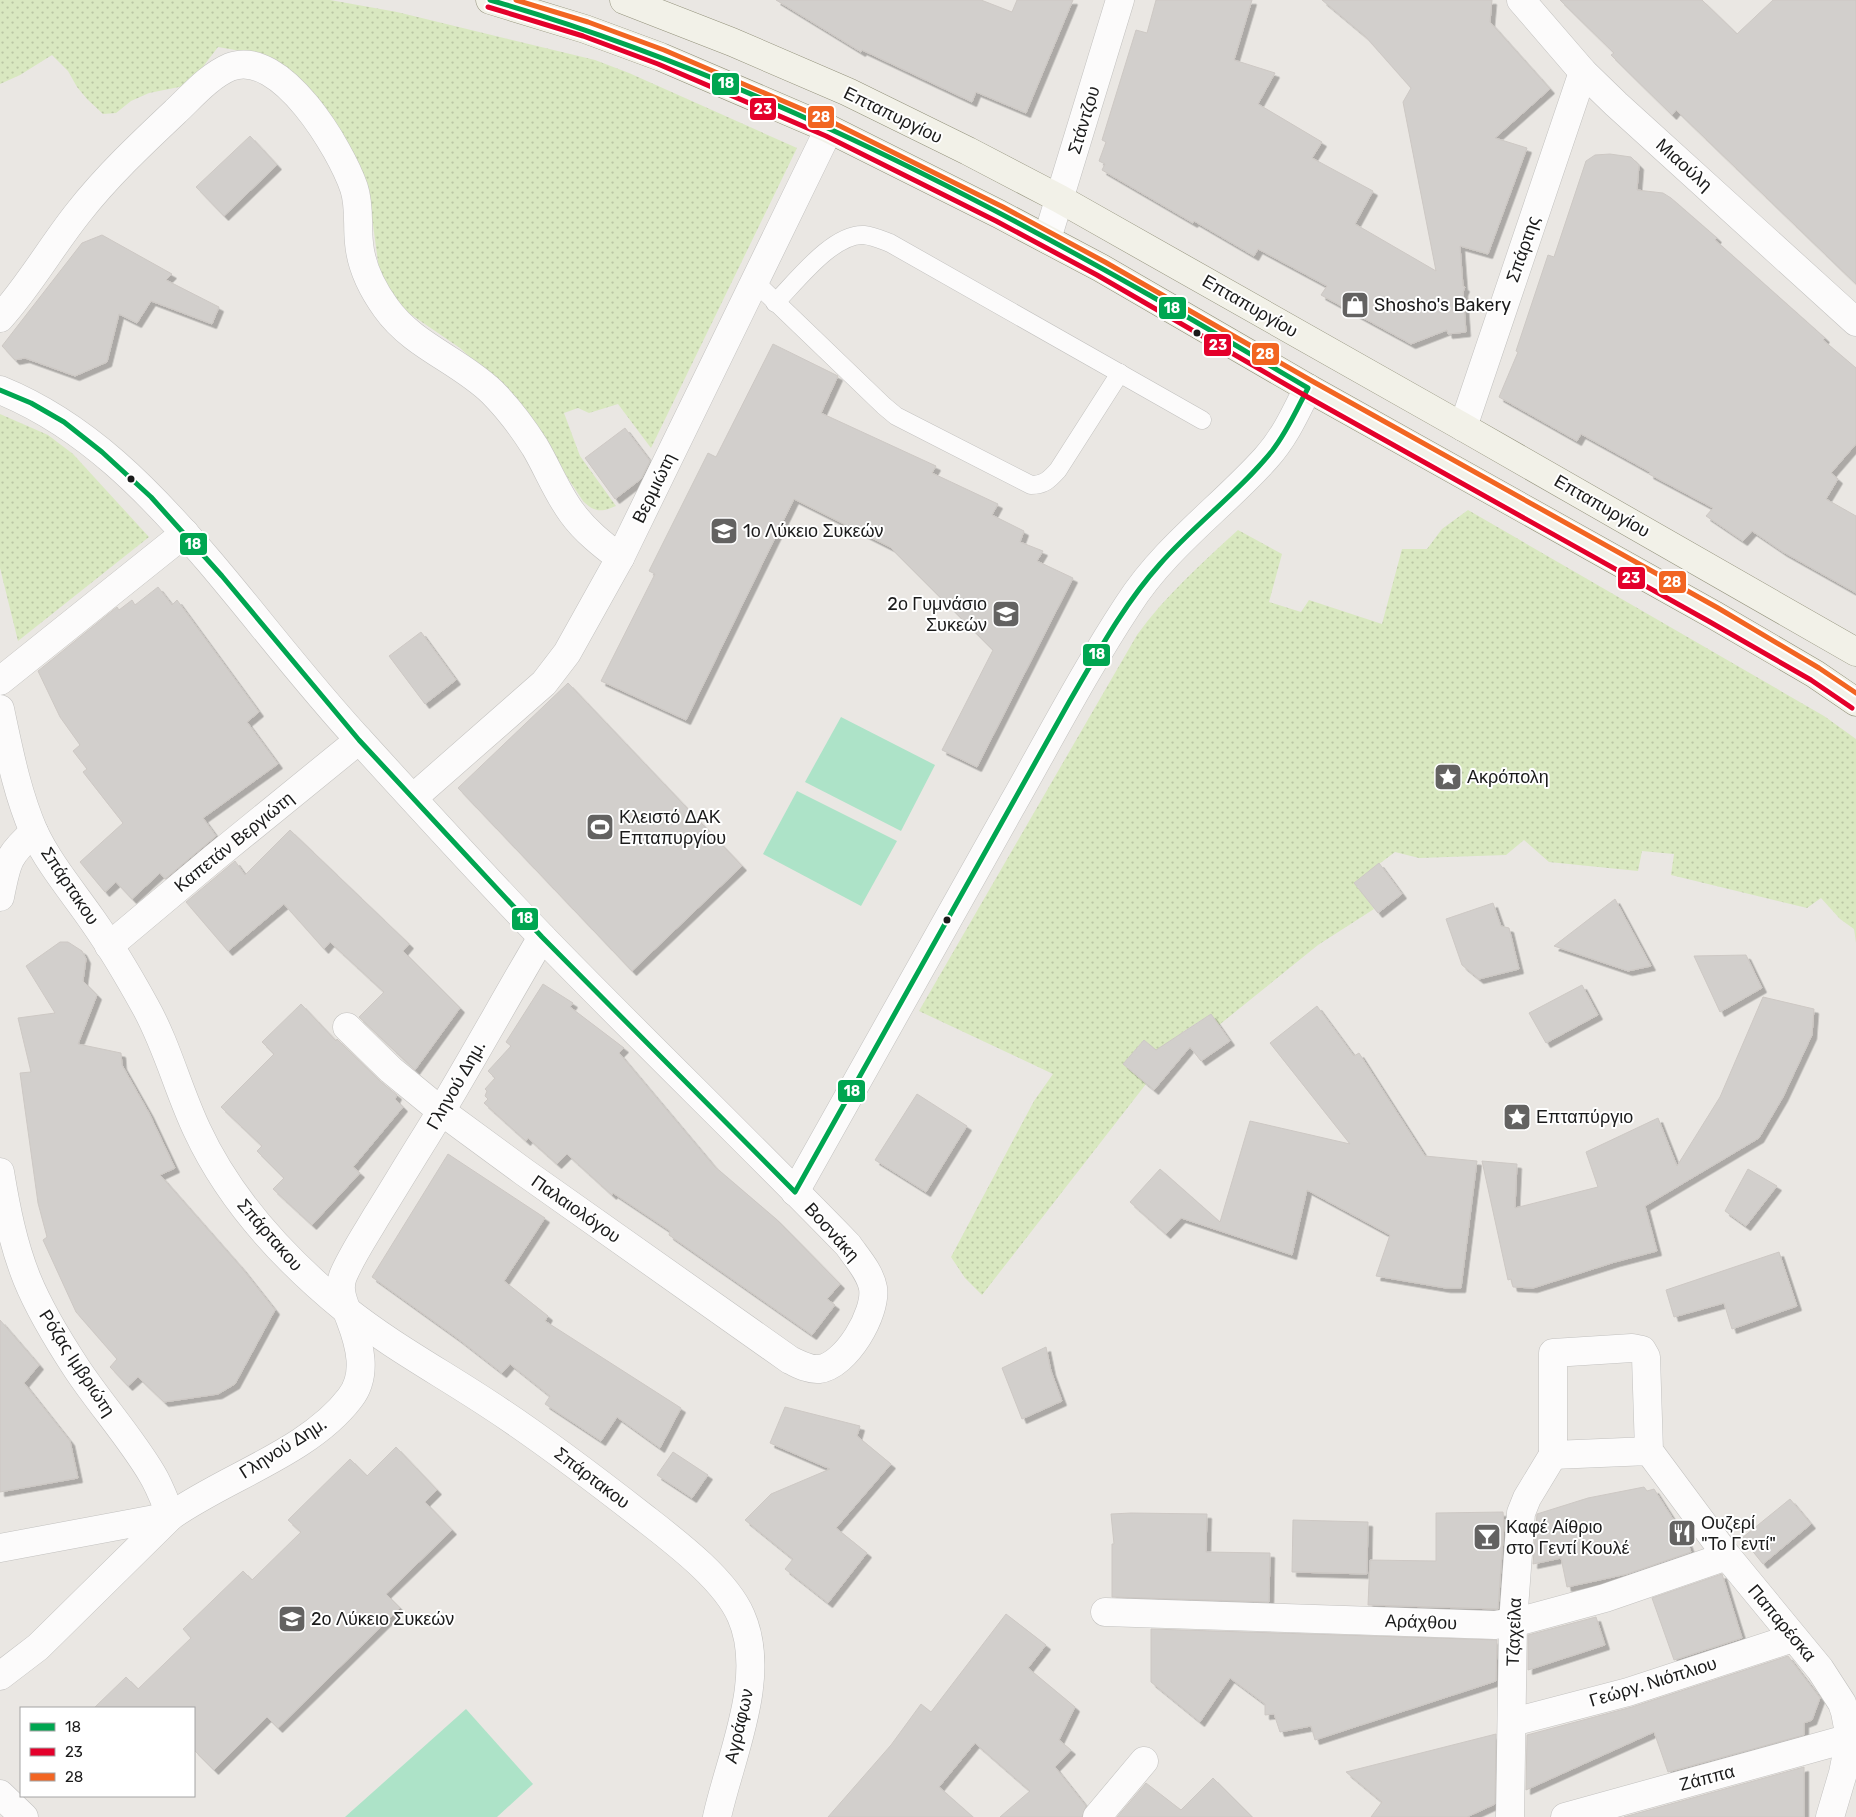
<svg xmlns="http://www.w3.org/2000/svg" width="1856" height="1817" font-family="Rubik,sans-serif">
  <defs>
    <pattern id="grass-dots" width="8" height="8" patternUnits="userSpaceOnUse" patternTransform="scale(1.25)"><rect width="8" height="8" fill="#d9e8c0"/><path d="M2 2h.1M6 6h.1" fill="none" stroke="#bac6a4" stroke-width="1.8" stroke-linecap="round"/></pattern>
    <filter id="shadow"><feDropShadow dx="4.5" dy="4.5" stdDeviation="0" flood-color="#0004"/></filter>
  </defs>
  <rect width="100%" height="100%" fill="#eae7e3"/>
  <!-- grass -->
  <g fill="url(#grass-dots)">
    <path d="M0,0H330L397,12L595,60L629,73L797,148L651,448L618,404L589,413L578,408L564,413L580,456L616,506C602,512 595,513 583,501L538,433L493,378L460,348L397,305L379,269L371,210L301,81C277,56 251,53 218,47L189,85L149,93L131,101L116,113L103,114L87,99L77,87L68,71L52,55L20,75L0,84Z"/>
    <polygon points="0,414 48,435 73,454 149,537 18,641 0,568"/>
    <path d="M1468,510L1824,716L1856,739V943L1854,929L1840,919L1821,898L1807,908L1671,875L1674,854L1642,851L1638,871L1549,862L1524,840L1506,855L1419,858L1395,852L1355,882L1374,909L1318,945L1219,1025L1211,1014L1181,1033L1188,1044L1168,1061L1144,1040L1123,1064L1146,1084L982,1295L965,1278L951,1257L1034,1101L1053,1074L919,1011L1137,635C1166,595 1202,563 1238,530L1282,554L1269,602L1301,612L1309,600L1382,624L1402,549H1427L1442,529Z"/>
  </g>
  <!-- pitch -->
  <g fill="#ade3c8">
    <polygon points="841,717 935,765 901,831 805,782"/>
    <polygon points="797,791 897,841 861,906 763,854"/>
    <polygon points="466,1709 533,1784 497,1817 345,1817"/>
  </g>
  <!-- building -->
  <g fill="#d2cfcc" stroke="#cdc8c4" filter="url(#shadow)">
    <polygon points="776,0 981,0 1012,12 1017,0 1073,0 1026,113 976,92 972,102 862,50 861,52"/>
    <polygon points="1156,0 1252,0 1234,60 1275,73 1258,104 1322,142 1312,158 1373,191 1355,224 1436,271 1403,102 1411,88 1365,36 1322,0 1492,0 1490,22 1550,89 1495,138 1527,148 1488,254 1460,246 1463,286 1465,287 1463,292 1466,332 1448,334 1447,330 1411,344 1321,295 1327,286 1258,249 1254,256 1194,221 1193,223 1102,170 1105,164 1099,161 1106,142 1102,140 1136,30 1147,33"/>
    <polygon points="1560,0 1702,0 1737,34 1773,0 1856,0 1856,284 1676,110 1672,115 1611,55 1614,53"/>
    <polygon points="250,136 277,165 224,216 196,187"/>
    <polygon points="1610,154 1631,157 1639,165 1637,190 1663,193 1671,198 1717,238 1715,240 1825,338 1823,340 1856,368 1856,444 1831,473 1838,479 1826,499 1856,516 1856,593 1783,552 1752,531 1743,541 1706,516 1713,508 1649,474 1650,472 1581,434 1577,441 1499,397 1518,352 1516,351 1548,255 1554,257 1586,161 1595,155"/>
    <polygon points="102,235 172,274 166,280 219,307 212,324 151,301 137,323 119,314 107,362 75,376 25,358 15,360 2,346 82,243"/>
    <polygon points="773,344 838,376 821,413 936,466 932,473 998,504 992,515 1024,531 1020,542 1043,551 1037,561 1073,578 977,767 942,750 993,650 890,547 794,499 686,720 601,681 655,574 649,571 708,453 716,457"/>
    <polygon points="625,428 650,461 641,479 615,499 585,458"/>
    <polygon points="158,587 172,605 177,600 259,712 247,722 278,764 203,818 216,836 165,879 160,873 132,899 116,882 105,892 80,862 123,823 83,772 87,769 73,751 80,745 60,717 38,671 117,607 119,610 132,600 135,605"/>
    <polygon points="421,632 456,680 425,704 389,656"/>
    <polygon points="568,683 742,866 632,971 458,788"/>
    <polygon points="290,830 409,944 403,951 460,1008 415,1070 359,1017 384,992 330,942 324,949 284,904 228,951 186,902 235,861 245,875"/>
    <polygon points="1379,863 1402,894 1378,913 1354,883"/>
    <polygon points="1615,899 1651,966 1628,971 1554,946"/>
    <polygon points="1493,903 1501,926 1509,928 1519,969 1479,979 1462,965 1446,919"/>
    <polygon points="60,942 68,942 82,951 86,959 83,981 97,995 78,1044 121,1053 122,1065 149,1113 175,1168 160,1175 241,1267 275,1310 235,1384 218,1394 164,1402 138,1377 128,1386 110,1367 117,1359 76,1312 43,1240 47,1237 38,1203 20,1073 31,1072 18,1018 55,1013 26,966"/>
    <polygon points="1746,955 1762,988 1720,1012 1694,956"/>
    <polygon points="543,984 573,1003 570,1007 624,1048 619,1053 714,1166 776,1219 840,1284 827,1299 835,1305 812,1335 669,1235 670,1231 613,1193 612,1195 567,1154 557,1164 528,1138 526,1141 484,1103 488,1099 485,1096 487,1091 485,1089 495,1078 488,1071 511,1046 506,1042"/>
    <polygon points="1582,985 1598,1015 1546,1043 1529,1013"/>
    <polygon points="1763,997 1814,1009 1812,1035 1783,1097 1759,1138 1645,1206 1657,1251 1615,1262 1533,1288 1513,1287 1511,1279 1508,1280 1482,1161 1517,1164 1515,1208 1598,1187 1586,1152 1658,1118 1677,1166 1720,1097"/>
    <polygon points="301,1004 336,1041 337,1039 380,1081 397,1095 395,1099 403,1107 353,1167 360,1173 312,1225 273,1189 284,1178 257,1151 262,1146 221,1107 274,1054 262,1042"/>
    <polygon points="1317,1006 1354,1056 1359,1053 1425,1156 1477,1161 1461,1288 1446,1288 1376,1276 1390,1235 1307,1190 1292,1255 1181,1218 1166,1234 1130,1202 1160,1169 1220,1222 1250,1121 1350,1144 1270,1043"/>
    <polygon points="1211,1014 1230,1041 1201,1061 1190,1047 1154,1090 1123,1064 1144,1040 1156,1050"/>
    <polygon points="917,1094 967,1126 926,1192 875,1160"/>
    <polygon points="448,1154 545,1218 504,1281 548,1316 545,1321 681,1408 660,1448 617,1417 601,1441 545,1404 550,1396 510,1364 502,1373 457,1338 372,1277"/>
    <polygon points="1748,1169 1777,1186 1746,1226 1725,1211"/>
    <polygon points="1779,1252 1797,1306 1732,1329 1724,1303 1674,1317 1666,1290"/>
    <polygon points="0,1320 39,1365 24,1383 70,1441 78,1478 0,1492"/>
    <polygon points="1046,1347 1051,1371 1062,1401 1022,1419 1002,1368"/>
    <polygon points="785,1407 860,1426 857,1436 891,1464 836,1528 867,1553 828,1603 785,1569 793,1559 745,1520 771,1494 830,1469 770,1443"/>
    <polygon points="396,1447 437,1490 425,1502 452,1530 386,1594 400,1608 278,1728 267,1717 214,1770 194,1750 194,1708 94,1708 126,1677 138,1689 191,1638 183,1629 243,1571 252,1580 301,1532 288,1520 350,1459 367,1476"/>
    <polygon points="673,1452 708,1475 692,1498 657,1475"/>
    <polygon points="1644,1487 1647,1491 1654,1489 1675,1522 1680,1521 1691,1552 1627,1574 1567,1587 1561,1558 1533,1564 1537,1514 1588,1498"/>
    <polygon points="1790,1499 1811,1524 1763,1564 1742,1538"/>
    <polygon points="1503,1512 1504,1525 1498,1609 1368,1605 1370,1560 1436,1561 1436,1513"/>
    <polygon points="1131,1513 1207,1514 1206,1552 1270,1553 1269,1602 1112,1597 1112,1544 1114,1544 1111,1514"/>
    <polygon points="1293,1520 1368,1522 1367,1574 1292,1572"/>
    <polygon points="1722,1574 1742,1638 1674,1660 1652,1598"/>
    <polygon points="1006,1614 1046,1645 1028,1668 1075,1707 1059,1740 1071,1750 1055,1767 1086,1806 1082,1817 1000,1817 1030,1791 975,1743 939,1787 973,1817 828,1817 891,1745 921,1704 931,1712"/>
    <polygon points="1596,1617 1605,1645 1528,1670 1528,1635"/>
    <polygon points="1151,1629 1497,1640 1496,1681 1315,1740 1311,1726 1280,1732 1274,1714 1265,1715 1265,1704 1230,1678 1200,1722 1151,1682"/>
    <polygon points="1788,1656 1820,1698 1812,1720 1804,1723 1804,1735 1668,1772 1654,1732 1526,1790 1527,1735 1632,1707"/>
    <polygon points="1496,1734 1495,1804 1467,1817 1371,1817 1382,1802 1346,1772"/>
    <polygon points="1804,1767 1804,1817 1624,1817"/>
    <polygon points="1213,1778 1252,1817 1117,1817 1146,1783 1181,1810"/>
  </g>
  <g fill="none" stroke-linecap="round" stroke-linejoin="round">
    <defs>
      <g id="lane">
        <path d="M755,282L884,406L896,416L1031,485C1044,485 1049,480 1058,470L1120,373"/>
        <path d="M775,303C796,282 833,233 864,235C873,236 882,240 890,243L1202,420"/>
      </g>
      <g id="street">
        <polyline points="1521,0 1583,72 1616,104 1856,322"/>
        <polyline points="1047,239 1120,0"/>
        <path d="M0,318C29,286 51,247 78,213C107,176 141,144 176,111C192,96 209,76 230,67C281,47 341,150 354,188C360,206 357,225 359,243C361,266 373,290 386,308C413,346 459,360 492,392C508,408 523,428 535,447C548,469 557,493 572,513C585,531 603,545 620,558"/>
        <path d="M0,390C86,425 150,492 209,561C260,621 308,685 362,743C422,809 482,875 544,939C644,1042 748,1142 848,1245C857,1258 870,1272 873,1288C877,1313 846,1366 819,1369C809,1370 799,1364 790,1360L524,1172L441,1111L391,1070L347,1027"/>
        <polyline points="1463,427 1583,72"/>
        <polyline points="0,681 185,533"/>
        <path d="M0,709C9,751 17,793 34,832C49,864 73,892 93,921C112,948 129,977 145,1006C167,1045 178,1090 197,1130C230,1201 285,1260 345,1309C390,1345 440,1372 487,1403C541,1438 592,1477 642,1516C674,1541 725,1579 741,1616C768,1677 730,1757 717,1817"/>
        <polyline points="413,798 544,683 567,653 620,558 829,129"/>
        <path d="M0,897C7,862 7,856 34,832"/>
        <polyline points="109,946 214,858 359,740"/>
        <path d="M0,1172C6,1208 13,1244 27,1279C40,1311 58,1340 77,1369C101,1405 130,1437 152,1474C160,1487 165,1502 171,1516L0,1548"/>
        <path d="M795,1192C868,1063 940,934 1012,805C1050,738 1086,669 1128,605C1165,547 1221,508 1266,458C1285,437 1296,412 1308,388"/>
        <polyline points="1649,1451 1553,1455 1553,1353 1632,1348 1642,1350 1646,1357 1649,1451 1727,1556 1820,1669 1842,1703 1845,1712 1850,1738 1843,1773 1830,1817"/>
        <polyline points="1105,1612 1495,1625 1524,1620 1605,1598 1727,1556"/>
        <path d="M0,1676L38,1647L171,1516C226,1477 309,1452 350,1398C368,1375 360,1345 350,1319C345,1305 337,1291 343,1276C352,1255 365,1236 376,1217C393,1190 409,1163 426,1136C466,1071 503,1003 542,937"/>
        <polyline points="1513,1722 1628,1692 1793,1638"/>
        <polyline points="0,1794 24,1817"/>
        <polyline points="1097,1817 1144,1761"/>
        <polyline points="1510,1817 1513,1622 1521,1513 1527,1498 1553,1455"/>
        <polyline points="1565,1817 1850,1738"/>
      </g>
      <g id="secondary">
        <polyline points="490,0 585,29 661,57 829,129 999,214 1101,268 1308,388 1714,615 1815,674 1856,702"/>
        <polyline points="624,0 732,42 848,92 968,151 1060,199 1463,427 1856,652"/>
      </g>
    </defs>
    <!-- lane casing -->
    <use href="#lane" stroke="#c2c1bf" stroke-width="19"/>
    <!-- street casing -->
    <use href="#street" stroke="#c2c1bf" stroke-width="29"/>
    <!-- secondary casing -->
    <use href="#secondary" stroke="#93927b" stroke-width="29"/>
    <!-- lane -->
    <use href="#lane" stroke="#fcfbfb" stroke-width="18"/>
    <!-- street -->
    <use href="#street" stroke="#fcfbfb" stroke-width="28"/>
    <!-- secondary -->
    <use href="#secondary" stroke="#f2f1e8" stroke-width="28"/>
    <defs>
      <path id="bus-1" d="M0,390L31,403L64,422L102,452L151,497L222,576L359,740L542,937L795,1192L1068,704C1096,656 1123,605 1160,564C1195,524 1239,492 1272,451C1287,432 1297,409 1308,388C1255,357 1204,326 1151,296C941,177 722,67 490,0"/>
      <polyline id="bus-2" points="488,7 583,36 658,64 826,136 996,221 1097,275 1304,395 1710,622 1811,680 1852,708"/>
      <polyline id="bus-3" points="516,0 588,22 664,50 832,122 1003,207 1105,262 1312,381 1718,608 1819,668 1856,693"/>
    </defs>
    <!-- bus-1 casing -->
    <use href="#bus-1" stroke="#fff" stroke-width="9"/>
    <!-- bus-2 casing -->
    <use href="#bus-2" stroke="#fff" stroke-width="9"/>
    <!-- bus-3 casing -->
    <use href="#bus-3" stroke="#fff" stroke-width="9"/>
    <!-- bus-1 -->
    <use href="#bus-1" stroke="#00a651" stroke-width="5"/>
    <!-- bus-2 -->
    <use href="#bus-2" stroke="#e4002b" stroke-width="5"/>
    <!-- bus-3 -->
    <use href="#bus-3" stroke="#f26522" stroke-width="5"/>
  </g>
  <!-- icons -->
  <defs>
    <symbol id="shop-square" viewBox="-11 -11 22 22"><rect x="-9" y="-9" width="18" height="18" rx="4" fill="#636261" stroke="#fff"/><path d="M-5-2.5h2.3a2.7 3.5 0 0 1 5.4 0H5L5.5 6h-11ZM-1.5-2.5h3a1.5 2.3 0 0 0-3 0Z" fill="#fff"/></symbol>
    <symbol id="school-square" viewBox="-11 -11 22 22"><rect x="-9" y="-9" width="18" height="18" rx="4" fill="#636261" stroke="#fff"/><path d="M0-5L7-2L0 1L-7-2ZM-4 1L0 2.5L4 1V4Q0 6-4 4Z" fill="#fff"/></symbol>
    <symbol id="sight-square" viewBox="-11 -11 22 22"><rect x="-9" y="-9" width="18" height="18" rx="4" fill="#636261" stroke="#fff"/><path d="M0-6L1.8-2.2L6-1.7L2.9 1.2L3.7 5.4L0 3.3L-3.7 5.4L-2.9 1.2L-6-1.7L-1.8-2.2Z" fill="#fff"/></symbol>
    <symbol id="stadium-square" viewBox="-11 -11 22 22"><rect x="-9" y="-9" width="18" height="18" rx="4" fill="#636261" stroke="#fff"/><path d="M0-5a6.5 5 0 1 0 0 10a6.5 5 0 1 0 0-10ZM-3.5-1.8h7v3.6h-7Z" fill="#fff"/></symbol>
    <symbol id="restaurant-square" viewBox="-11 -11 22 22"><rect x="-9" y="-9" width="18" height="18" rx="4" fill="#636261" stroke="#fff"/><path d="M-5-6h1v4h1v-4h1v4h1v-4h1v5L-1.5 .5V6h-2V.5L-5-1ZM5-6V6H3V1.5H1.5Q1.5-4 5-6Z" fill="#fff"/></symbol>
    <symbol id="bar-square" viewBox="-11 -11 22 22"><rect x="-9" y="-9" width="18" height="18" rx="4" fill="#636261" stroke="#fff"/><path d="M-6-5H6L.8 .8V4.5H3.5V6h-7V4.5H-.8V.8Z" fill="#fff"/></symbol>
  </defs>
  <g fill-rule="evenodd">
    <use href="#shop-square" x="1339" y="289" width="32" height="32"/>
    <use href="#school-square" x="708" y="515" width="32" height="32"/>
    <use href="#school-square" x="990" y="598" width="32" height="32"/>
    <use href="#sight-square" x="1432" y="761" width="32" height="32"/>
    <use href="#stadium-square" x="584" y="811" width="32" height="32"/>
    <use href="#sight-square" x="1501" y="1101" width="32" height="32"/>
    <use href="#restaurant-square" x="1666" y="1517" width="32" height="32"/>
    <use href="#bar-square" x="1471" y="1521" width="32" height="32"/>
    <use href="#school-square" x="276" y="1603" width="32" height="32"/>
  </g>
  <!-- markers -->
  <g fill="#1b1b1b" stroke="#fff" stroke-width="2">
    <circle cx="1197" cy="333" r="4.5"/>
    <circle cx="131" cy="479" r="4.5"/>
    <circle cx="947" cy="920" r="4.5"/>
  </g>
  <g text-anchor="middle" stroke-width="4" stroke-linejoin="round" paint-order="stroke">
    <!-- street labels -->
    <g font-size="18" fill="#1b1b1b" stroke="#fff">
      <text transform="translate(893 115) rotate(26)" y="6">Επταπυργίου</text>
      <text transform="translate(1084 120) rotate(-73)" y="6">Στάντζου</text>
      <text transform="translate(1684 165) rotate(42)" y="6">Μιαούλη</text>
      <text transform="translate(1523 249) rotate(-71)" y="6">Σπάρτης</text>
      <text transform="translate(1250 306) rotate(30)" y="6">Επταπυργίου</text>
      <text transform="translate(654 488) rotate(-64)" y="6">Βερμιώτη</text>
      <text transform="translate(1602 506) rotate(30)" y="6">Επταπυργίου</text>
      <text transform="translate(234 842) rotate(-39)" y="6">Καπετάν Βεργιώτη</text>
      <text transform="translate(70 886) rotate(56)" y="6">Σπάρτακου</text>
      <text transform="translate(456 1085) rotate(-60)" y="6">Γληνού Δημ.</text>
      <text transform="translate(576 1209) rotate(35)" y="6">Παλαιολόγου</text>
      <text transform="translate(832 1232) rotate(48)" y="6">Βοσνάκη</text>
      <text transform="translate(270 1235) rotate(49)" y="6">Σπάρτακου</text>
      <text transform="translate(77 1363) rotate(57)" y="6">Ρόζας Ιμβριώτη</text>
      <text transform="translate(283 1448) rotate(-32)" y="6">Γληνού Δημ.</text>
      <text transform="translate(592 1478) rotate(37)" y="6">Σπάρτακου</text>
      <text transform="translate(1421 1622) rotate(2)" y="6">Αράχθου</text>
      <text transform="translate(1782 1623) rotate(50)" y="6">Παπαρέσκα</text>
      <text transform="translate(1514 1632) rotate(-88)" y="6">Τζαχείλα</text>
      <text transform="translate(1653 1682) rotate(-17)" y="6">Γεώργ. Νιόπλιου</text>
      <text transform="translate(739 1726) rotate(-77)" y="6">Αγράφων</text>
      <text transform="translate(1707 1778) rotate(-15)" y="6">Ζάππα</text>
    </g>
    <!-- poi labels -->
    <g font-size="18" fill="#1b1b1b" stroke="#fff" text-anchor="start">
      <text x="1374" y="311">Shosho's Bakery</text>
      <text x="743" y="537">1ο Λύκειο Συκεών</text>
      <text x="987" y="610" text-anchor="end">2ο Γυμνάσιο<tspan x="987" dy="21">Συκεών</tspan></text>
      <text x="1467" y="783">Ακρόπολη</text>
      <text x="619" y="823">Κλειστό ΔΑΚ<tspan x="619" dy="21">Επταπυργίου</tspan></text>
      <text x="1536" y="1123">Επταπύργιο</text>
      <text x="1701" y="1529">Ουζερί<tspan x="1701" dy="21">"Το Γεντί"</tspan></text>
      <text x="1506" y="1533">Καφέ Αίθριο<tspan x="1506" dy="21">στο Γεντί Κουλέ</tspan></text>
      <text x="311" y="1625">2ο Λύκειο Συκεών</text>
    </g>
  </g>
  <g stroke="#fff" stroke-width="2">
    <rect x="711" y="72" width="29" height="24" rx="5" fill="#00a651"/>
    <rect x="749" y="97" width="28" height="24" rx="5" fill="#e4002b"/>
    <rect x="807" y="105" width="28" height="24" rx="5" fill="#f26522"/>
    <rect x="1158" y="296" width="29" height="24" rx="5" fill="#00a651"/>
    <rect x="1203" y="333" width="29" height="24" rx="5" fill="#e4002b"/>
    <rect x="1251" y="342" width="29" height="24" rx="5" fill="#f26522"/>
    <rect x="179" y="532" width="29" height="24" rx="5" fill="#00a651"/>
    <rect x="1617" y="566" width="29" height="24" rx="5" fill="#e4002b"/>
    <rect x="1658" y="570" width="29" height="24" rx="5" fill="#f26522"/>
    <rect x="1082" y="643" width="29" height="24" rx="5" fill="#00a651"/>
    <rect x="511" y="907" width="28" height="24" rx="5" fill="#00a651"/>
    <rect x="837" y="1079" width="29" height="24" rx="5" fill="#00a651"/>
  </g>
  <g font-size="14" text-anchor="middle" font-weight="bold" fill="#fff">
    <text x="726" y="88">18</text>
    <text x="763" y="114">23</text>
    <text x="821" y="122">28</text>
    <text x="1172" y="313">18</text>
    <text x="1218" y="350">23</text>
    <text x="1265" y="359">28</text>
    <text x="193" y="549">18</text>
    <text x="1631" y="583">23</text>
    <text x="1672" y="587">28</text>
    <text x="1097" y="659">18</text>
    <text x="525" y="923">18</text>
    <text x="852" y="1096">18</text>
  </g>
  <!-- legend -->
  <rect x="20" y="1707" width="175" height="90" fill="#ffffff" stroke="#a4a4a4"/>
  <rect x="30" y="1723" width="25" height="8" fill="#00a651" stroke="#a4a4a4"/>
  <text x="65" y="1732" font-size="15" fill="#1b1b1b">18</text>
  <rect x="30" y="1748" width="25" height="8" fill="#e4002b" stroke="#a4a4a4"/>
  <text x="65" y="1757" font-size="15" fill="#1b1b1b">23</text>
  <rect x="30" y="1773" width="25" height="8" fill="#f26522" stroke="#a4a4a4"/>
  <text x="65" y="1782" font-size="15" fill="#1b1b1b">28</text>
</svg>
